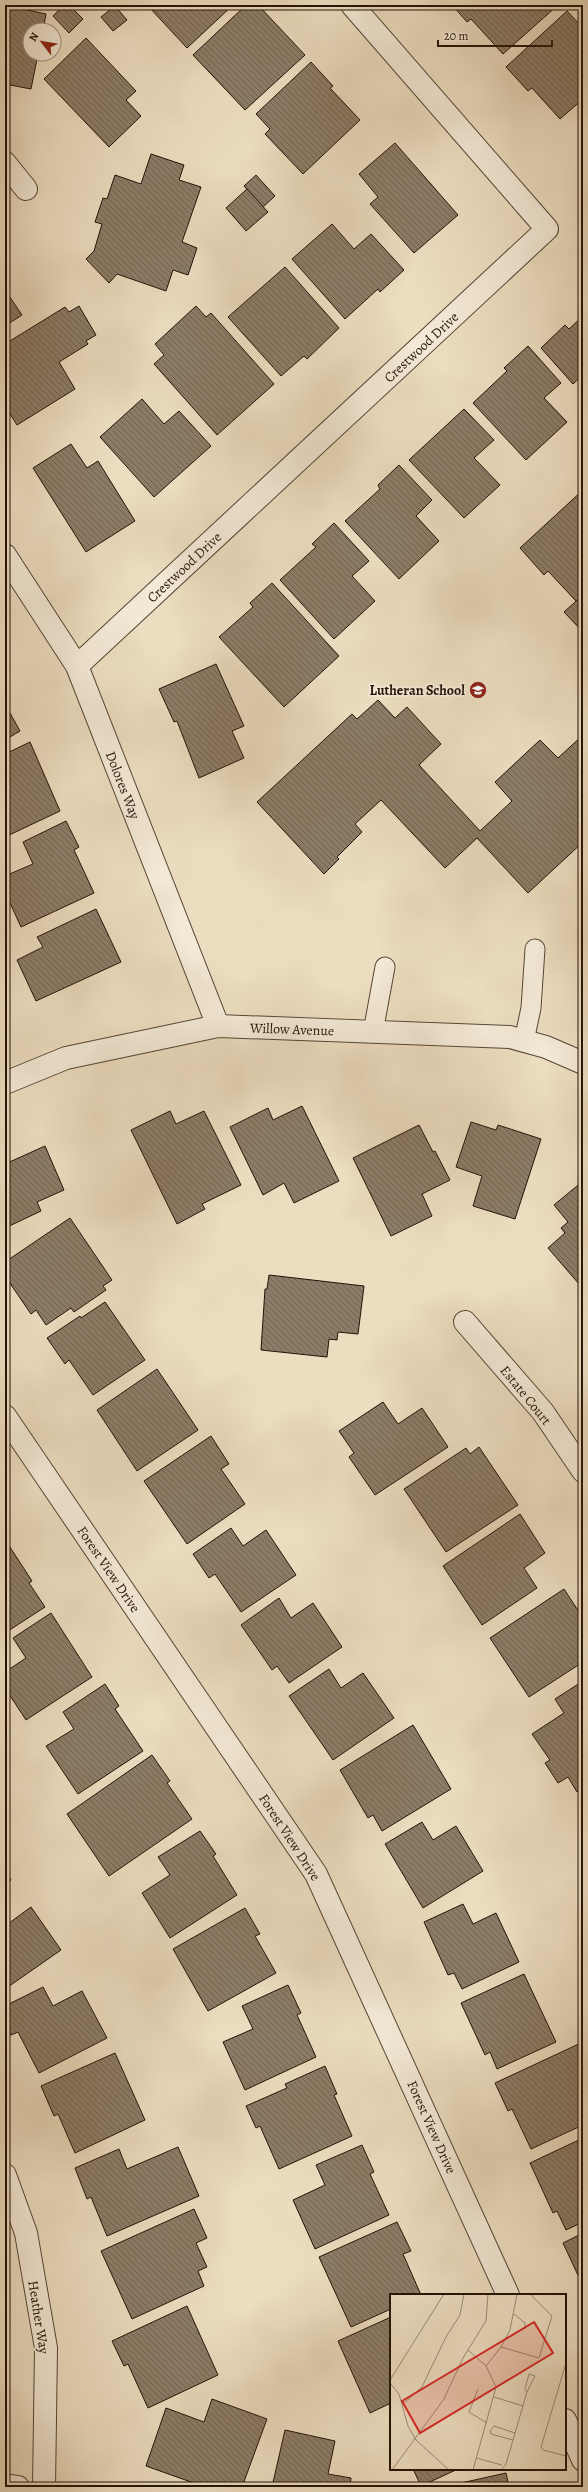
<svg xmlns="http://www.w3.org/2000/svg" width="588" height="2492" font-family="Alegreya,serif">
  <defs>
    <pattern id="building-back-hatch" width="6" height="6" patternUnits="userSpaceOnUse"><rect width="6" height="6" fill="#8c7c67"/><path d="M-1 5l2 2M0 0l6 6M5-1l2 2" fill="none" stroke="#726453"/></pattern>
  </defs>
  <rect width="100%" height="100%" fill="#ecddc0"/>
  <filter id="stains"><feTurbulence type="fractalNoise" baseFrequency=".005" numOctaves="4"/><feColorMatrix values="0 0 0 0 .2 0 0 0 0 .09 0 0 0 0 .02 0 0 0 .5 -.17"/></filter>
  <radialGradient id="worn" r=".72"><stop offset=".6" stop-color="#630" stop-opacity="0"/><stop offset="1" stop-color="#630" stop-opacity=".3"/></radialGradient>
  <!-- building -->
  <g fill="url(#building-back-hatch)" stroke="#231207">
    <polygon points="5,5 46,14 43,30 30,30 30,54 38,54 31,89 5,84"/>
    <polygon points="64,5 69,5 83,19 69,33 53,16"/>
    <polygon points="151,5 233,5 187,48 149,7"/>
    <polygon points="246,5 258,5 305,55 245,110 193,55"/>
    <polygon points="452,5 558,5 503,54 471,19 467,22"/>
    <polygon points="115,6 127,20 113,31 101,17"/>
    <polygon points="567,11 583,28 583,99 560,119 532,88 528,91 506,67"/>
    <polygon points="86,38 136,91 126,100 141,116 109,147 44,79"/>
    <polygon points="311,62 333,86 330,88 360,120 303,174 265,134 270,129 256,114"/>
    <polygon points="395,143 458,215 414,253 370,204 378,197 359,174"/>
    <polygon points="151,154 184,165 179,180 201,187 182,242 197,248 188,275 173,270 166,291 117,274 109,283 86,259 94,251 102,224 95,222 103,198 107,199 115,175 141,184"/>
    <polygon points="256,175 275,196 263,207 244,186"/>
    <polygon points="247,189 268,212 246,231 226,208"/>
    <polygon points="332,224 354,249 371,234 404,270 380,292 378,289 345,319 292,259"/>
    <polygon points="285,267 339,328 307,359 304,356 281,376 228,317"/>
    <polygon points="5,290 22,315 5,326"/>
    <polygon points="79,306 96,335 86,341 88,344 59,362 75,389 17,425 5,406 5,344 65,307 69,312"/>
    <polygon points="196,306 206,317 211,313 274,384 217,435 154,364 164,355 155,344"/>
    <polygon points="583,316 583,375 573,384 541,348 565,325 569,329"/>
    <polygon points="528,346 561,383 544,398 567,422 526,460 473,403 507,371 504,368"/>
    <polygon points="142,399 164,424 179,411 211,446 154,497 100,437"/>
    <polygon points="464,409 494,440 474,458 500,485 464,518 409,460"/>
    <polygon points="71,444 87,468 98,461 135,521 86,552 33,468"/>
    <polygon points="399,465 432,500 416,516 439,541 399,579 345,521 380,489 378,485"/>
    <polygon points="583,490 583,595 576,601 548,571 544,575 520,548"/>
    <polygon points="334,523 369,561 352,576 375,601 334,639 280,580 316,547 312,544"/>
    <polygon points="272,583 339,656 284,707 219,637 253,607 250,603"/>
    <polygon points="583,595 583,632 564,612"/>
    <polygon points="216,664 244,726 232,731 244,758 199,778 177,721 174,722 159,689"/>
    <polygon points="378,700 395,718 407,707 441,744 419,765 480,831 512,801 495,782 540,740 558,758 583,735 583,842 528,893 477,838 445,868 381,800 355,824 362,832 337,857 339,859 324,874 257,802 352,714 357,719"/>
    <polygon points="5,704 20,731 5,740"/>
    <polygon points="30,742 60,811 5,837 5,754"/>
    <polygon points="66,821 79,847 74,850 94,893 21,927 5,892 5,876 33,864 23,842"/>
    <polygon points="96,909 121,962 36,1001 17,960 43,947 37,937"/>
    <polygon points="302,1106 339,1181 294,1203 284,1183 263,1195 230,1127 268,1108 273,1120"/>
    <polygon points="170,1111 176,1124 204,1111 241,1185 202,1204 205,1209 177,1224 131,1130"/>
    <polygon points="471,1122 496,1130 498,1125 541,1139 515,1219 473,1206 482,1176 456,1167"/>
    <polygon points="419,1125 433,1152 435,1151 450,1180 422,1194 432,1216 391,1236 353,1158"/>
    <polygon points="45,1146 64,1190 37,1202 41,1211 5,1228 5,1164"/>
    <polygon points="583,1181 583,1281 579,1284 548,1248 565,1233 561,1228 568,1222 554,1205"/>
    <polygon points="70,1218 112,1280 103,1286 106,1290 74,1312 71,1308 46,1325 36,1310 31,1314 5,1276 5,1262"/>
    <polygon points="269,1275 364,1286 358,1334 338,1332 337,1340 329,1339 327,1357 261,1350 265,1289 267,1289"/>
    <polygon points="105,1302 145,1360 93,1395 69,1360 65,1364 47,1338 80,1316 81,1318"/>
    <polygon points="157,1369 198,1430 137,1471 97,1410"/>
    <polygon points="383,1402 398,1424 422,1408 448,1447 375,1495 349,1457 354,1453 339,1431"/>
    <polygon points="211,1436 229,1464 221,1469 245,1504 187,1544 144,1481"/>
    <polygon points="479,1447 518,1505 446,1552 404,1489 466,1448 470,1454"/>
    <polygon points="520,1514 545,1553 524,1568 537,1588 482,1625 443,1566"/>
    <polygon points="231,1528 243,1546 266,1530 296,1575 241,1612 215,1574 209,1578 193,1554"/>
    <polygon points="6,1541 32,1581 29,1583 45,1607 5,1633"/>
    <polygon points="564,1589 583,1618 583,1662 529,1697 490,1638"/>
    <polygon points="279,1598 291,1618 313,1603 342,1647 289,1683 277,1666 272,1670 241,1625"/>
    <polygon points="51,1613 92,1677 26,1720 5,1688 5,1672 26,1658 13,1638"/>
    <polygon points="329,1669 341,1688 363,1673 394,1718 333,1760 289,1696"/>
    <polygon points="583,1681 583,1788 577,1792 568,1777 558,1783 545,1763 550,1760 532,1734 564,1713 555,1699"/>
    <polygon points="105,1684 119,1706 115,1709 143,1751 78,1794 46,1746 74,1729 63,1712"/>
    <polygon points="413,1725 451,1789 382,1831 373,1815 368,1818 340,1770"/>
    <polygon points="152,1755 170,1781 167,1783 192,1819 109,1876 67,1814"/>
    <polygon points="422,1822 433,1840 456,1826 483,1871 423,1908 385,1844"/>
    <polygon points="200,1831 216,1854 213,1856 237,1895 170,1938 142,1893 170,1875 158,1857"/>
    <polygon points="5,1871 11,1880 5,1885"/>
    <polygon points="463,1904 473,1924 496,1913 519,1962 462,1989 454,1973 448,1975 424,1922"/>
    <polygon points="31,1907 61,1950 5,1989 5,1926"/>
    <polygon points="245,1908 260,1934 255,1936 276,1973 208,2011 173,1949"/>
    <polygon points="524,1974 556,2042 497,2069 490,2052 485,2055 461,2003"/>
    <polygon points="288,1985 301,2013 297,2015 316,2057 245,2090 223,2042 253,2029 242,2006"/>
    <polygon points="43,1987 53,2006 82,1991 107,2038 39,2073 18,2032 11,2035 5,2023 5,2006"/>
    <polygon points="583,2042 583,2125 531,2149 512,2109 508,2111 495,2083"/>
    <polygon points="115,2053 145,2120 75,2153 58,2114 54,2116 41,2086"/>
    <polygon points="325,2066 337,2094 334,2095 352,2136 279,2169 260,2126 256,2128 246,2106 287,2088 285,2084"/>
    <polygon points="583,2138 583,2222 566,2230 557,2211 553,2213 530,2163"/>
    <polygon points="362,2145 374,2172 370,2174 389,2215 315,2249 293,2200 325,2185 316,2165"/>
    <polygon points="178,2147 199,2196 107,2236 91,2197 87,2199 75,2168 119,2149 127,2169"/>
    <polygon points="194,2209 207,2238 196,2243 207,2267 198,2271 204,2286 132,2319 101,2251"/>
    <polygon points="397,2222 411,2251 403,2254 421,2295 391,2295 391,2309 351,2327 319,2257"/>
    <polygon points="583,2233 583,2286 563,2243"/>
    <polygon points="187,2306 218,2375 148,2408 128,2364 124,2366 112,2341"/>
    <polygon points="391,2317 391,2403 370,2413 338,2341"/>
    <polygon points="212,2399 267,2419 242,2487 205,2487 146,2466 166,2408 204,2422"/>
    <polygon points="285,2430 335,2441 328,2474 351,2478 350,2487 272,2487"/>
    <polygon points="413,2469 458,2469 421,2486"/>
    <polygon points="506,2473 509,2487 443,2487"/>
  </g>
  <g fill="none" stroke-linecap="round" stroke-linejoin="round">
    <defs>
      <g id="service">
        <polyline points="373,1032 385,967"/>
        <polyline points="524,1041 531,1008 535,949"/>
      </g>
      <g id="minor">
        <polyline points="5,163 26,189"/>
        <polyline points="5,555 77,666 218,1026"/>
        <polyline points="77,666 547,229 352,5"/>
        <polyline points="5,1083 66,1058 218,1026 510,1037 546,1047 583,1063"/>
        <polyline points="465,1322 543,1412 583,1471"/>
        <polyline points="5,1416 316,1874 508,2295"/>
        <polyline points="5,2175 26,2233 46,2348 44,2487"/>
        <polyline points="565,2420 583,2460"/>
        <polyline points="5,2485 18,2487"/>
      </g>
    </defs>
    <!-- service casing -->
    <use href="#service" stroke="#554535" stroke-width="21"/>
    <!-- minor casing -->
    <use href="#minor" stroke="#554535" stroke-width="24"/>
    <!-- service -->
    <use href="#service" stroke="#f3e9d6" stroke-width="19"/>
    <!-- minor -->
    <use href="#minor" stroke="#f3e9d6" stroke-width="22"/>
  </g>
  <!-- icons -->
  <defs>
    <symbol id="school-disc" viewBox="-11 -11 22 22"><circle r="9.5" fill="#8f2418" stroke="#f3e9d6"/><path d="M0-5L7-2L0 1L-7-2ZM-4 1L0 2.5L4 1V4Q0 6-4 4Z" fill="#fff"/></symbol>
  </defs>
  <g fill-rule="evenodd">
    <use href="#school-disc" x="468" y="680" width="20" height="20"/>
  </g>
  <g text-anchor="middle" stroke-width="3.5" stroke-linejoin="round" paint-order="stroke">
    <!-- street labels -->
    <g font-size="14" fill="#231207" stroke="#f3e9d6">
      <text transform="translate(421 347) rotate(-43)" y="5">Crestwood Drive</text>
      <text transform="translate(184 567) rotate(-43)" y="5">Crestwood Drive</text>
      <text transform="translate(123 785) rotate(69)" y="5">Dolores Way</text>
      <text transform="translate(292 1029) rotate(2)" y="5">Willow Avenue</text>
      <text transform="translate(526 1395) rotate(51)" y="5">Estate Court</text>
      <text transform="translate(109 1569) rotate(56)" y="5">Forest View Drive</text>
      <text transform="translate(290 1837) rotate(57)" y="5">Forest View Drive</text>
      <text transform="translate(432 2127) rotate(66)" y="5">Forest View Drive</text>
      <text transform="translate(39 2317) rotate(81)" y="5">Heather Way</text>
    </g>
    <!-- poi labels -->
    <g font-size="14" font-weight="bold" fill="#231207" stroke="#f3e9d6" text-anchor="end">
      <text x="465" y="695">Lutheran School</text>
    </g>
  </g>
  <!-- overview -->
  <g transform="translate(390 2294)">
    <rect width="176" height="176" fill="#ecddc0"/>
    <path fill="none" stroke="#9c8c76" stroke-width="1" d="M124,20L135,29V35M111,53L149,64L162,22L140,0M78,56L96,72L106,93L83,176M176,69L151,153L153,156L176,162M96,72L111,53L120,36L127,0M139,80L145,82L137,98L135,95ZM0,86L54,0M0,89L9,100L18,132L26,146L59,176M88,95L79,118L97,129M104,103L133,112M13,110L32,93L56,43L70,21L74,0M123,146L101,140L100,137L104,132L125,139M86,164L112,171M2,176L54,105L73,64L96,27L98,0M111,176L116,170L137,98"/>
    <path fill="#d62828" fill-opacity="0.15" stroke="#d62828" stroke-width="2" d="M144,28L163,59L30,139L12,107Z"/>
    <rect width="176" height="176" fill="none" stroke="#231207" stroke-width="2"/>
  </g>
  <!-- margin -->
  <rect width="588" height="2492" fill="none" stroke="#ecddc0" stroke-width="20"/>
  <rect x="6" y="6" width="576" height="2480" fill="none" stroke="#231207" stroke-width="2"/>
  <rect x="10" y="10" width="568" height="2472" fill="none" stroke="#231207"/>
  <!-- north arrow -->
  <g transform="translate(42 42) rotate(301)"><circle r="19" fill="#f3e9d6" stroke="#a09383"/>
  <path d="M0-3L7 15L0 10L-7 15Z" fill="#8f2418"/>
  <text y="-6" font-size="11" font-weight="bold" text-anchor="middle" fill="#231207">N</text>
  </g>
  <!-- scale -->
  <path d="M438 40v6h114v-6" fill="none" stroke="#231207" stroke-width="2"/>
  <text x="444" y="40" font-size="12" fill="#231207" stroke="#f3e9d6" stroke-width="3" paint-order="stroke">20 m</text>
  <rect width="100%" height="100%" filter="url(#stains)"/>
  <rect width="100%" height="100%" fill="url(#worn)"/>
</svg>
